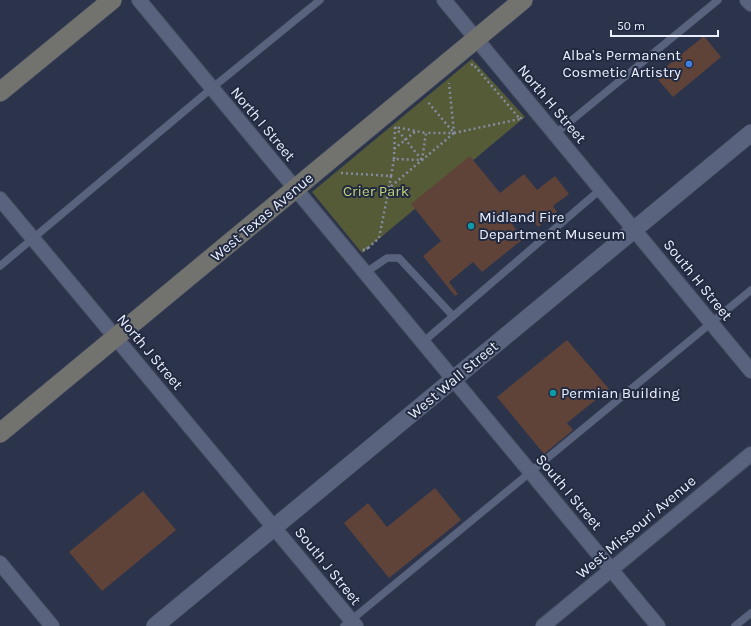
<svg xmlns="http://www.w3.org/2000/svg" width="751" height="626" font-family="Karla,sans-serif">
  <rect width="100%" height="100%" fill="#2c344c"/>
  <!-- green -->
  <polygon fill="#555b36" points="472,59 525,117 362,253 312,192"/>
  <!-- building -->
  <g fill="#5f4338">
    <polygon points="704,36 721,57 673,97 655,76"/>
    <polygon points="470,156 500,193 524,174 537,190 555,176 569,194 553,206 557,212 538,227 526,213 512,224 523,239 482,272 473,262 449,282 458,294 455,296 423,256 441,241 411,204"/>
    <polygon points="567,340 609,389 567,423 573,430 544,454 497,397"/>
    <polygon points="435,488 461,520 389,578 344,523 368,503 387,527"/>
    <polygon points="143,491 176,530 102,591 69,552"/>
  </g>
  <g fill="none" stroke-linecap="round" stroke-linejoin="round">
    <defs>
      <g id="service">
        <polyline points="555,134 718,0"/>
        <polyline points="0,266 212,88 320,0"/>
        <polyline points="365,273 387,258 399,258 453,316"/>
        <polyline points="423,342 601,189"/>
        <polyline points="344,626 751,290"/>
        <polyline points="735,626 751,613"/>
      </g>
      <g id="minor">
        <polyline points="139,0 658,626"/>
        <polyline points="444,0 751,371"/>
        <polyline points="747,0 751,4"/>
        <polyline points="0,199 356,626"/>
        <polyline points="0,563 52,626"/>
        <polyline points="543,626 751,454"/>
      </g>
      <polyline id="tertiary" points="155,626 751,133"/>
      <g id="secondary">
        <polyline points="0,92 112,0"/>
        <polyline points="0,433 523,0"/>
      </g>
    </defs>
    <!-- service casing -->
    <use href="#service" stroke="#474f62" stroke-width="8"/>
    <!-- minor casing -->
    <use href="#minor" stroke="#474f62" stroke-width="16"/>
    <!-- tertiary casing -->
    <use href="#tertiary" stroke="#474f62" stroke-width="18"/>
    <!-- secondary casing -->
    <use href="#secondary" stroke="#474f62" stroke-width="20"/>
    <!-- path -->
    <g stroke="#858ca0" stroke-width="2.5" stroke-dasharray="2 3" stroke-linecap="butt">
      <polyline points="471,65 473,64 520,119 523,116"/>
      <polyline points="395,127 422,160"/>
      <polyline points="454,133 520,119"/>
      <polyline points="394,149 416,131"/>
      <polyline points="394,159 395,127 426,133"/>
      <polyline points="341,173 391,176 389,188 454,133 427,101"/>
      <polyline points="391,176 394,159 422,160 426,133 454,133 449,83"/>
      <polyline points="368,248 379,238 389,188"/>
      <polyline points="363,250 368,248 363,251"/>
    </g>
    <!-- service -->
    <use href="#service" stroke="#59637e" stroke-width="7"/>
    <!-- minor -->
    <use href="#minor" stroke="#59637e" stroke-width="14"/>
    <!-- tertiary -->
    <use href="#tertiary" stroke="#59637e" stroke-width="17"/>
    <!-- secondary -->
    <use href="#secondary" stroke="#72726f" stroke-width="19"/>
  </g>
  <!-- markers -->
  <circle fill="#3f7fe0" stroke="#222a41" stroke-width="1.5" cx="689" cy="64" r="4"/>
  <g fill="#0f9aa8" stroke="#222a41" stroke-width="1.5">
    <circle cx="471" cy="226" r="4"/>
    <circle cx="553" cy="393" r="4"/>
  </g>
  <g text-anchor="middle" stroke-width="4" stroke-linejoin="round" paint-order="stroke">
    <!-- poi labels -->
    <g font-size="15" fill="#e9effe" stroke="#222a41" text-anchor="start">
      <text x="681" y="60" text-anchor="end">Alba's Permanent<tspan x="681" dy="17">Cosmetic Artistry</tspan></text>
      <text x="479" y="222">Midland Fire<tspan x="479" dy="17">Department Museum</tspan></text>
      <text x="561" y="398">Permian Building</text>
    </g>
    <!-- street labels -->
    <g font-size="15" fill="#e9effe" stroke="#222a41">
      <text transform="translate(552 104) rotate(50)" y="5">North H Street</text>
      <text transform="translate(263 124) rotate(50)" y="5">North I Street</text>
      <text transform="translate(262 217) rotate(-40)" y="5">West Texas Avenue</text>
      <text transform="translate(698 280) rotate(51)" y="5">South H Street</text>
      <text transform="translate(150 352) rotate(50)" y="5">North J Street</text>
      <text transform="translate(453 380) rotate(-40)" y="5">West Wall Street</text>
      <text transform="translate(569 492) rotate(50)" y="5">South I Street</text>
      <text transform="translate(636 527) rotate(-40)" y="5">West Missouri Avenue</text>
      <text transform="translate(328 566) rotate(51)" y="5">South J Street</text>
    </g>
    <!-- park labels -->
    <g font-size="15" fill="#c2d178" stroke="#222a41">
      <text x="376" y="196">Crier Park</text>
    </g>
  </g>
  <!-- scale -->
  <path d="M611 30v6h107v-6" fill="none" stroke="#e9effe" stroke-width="2"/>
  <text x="617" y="30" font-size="12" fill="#e9effe" stroke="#222a41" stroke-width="3" paint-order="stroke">50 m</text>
</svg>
